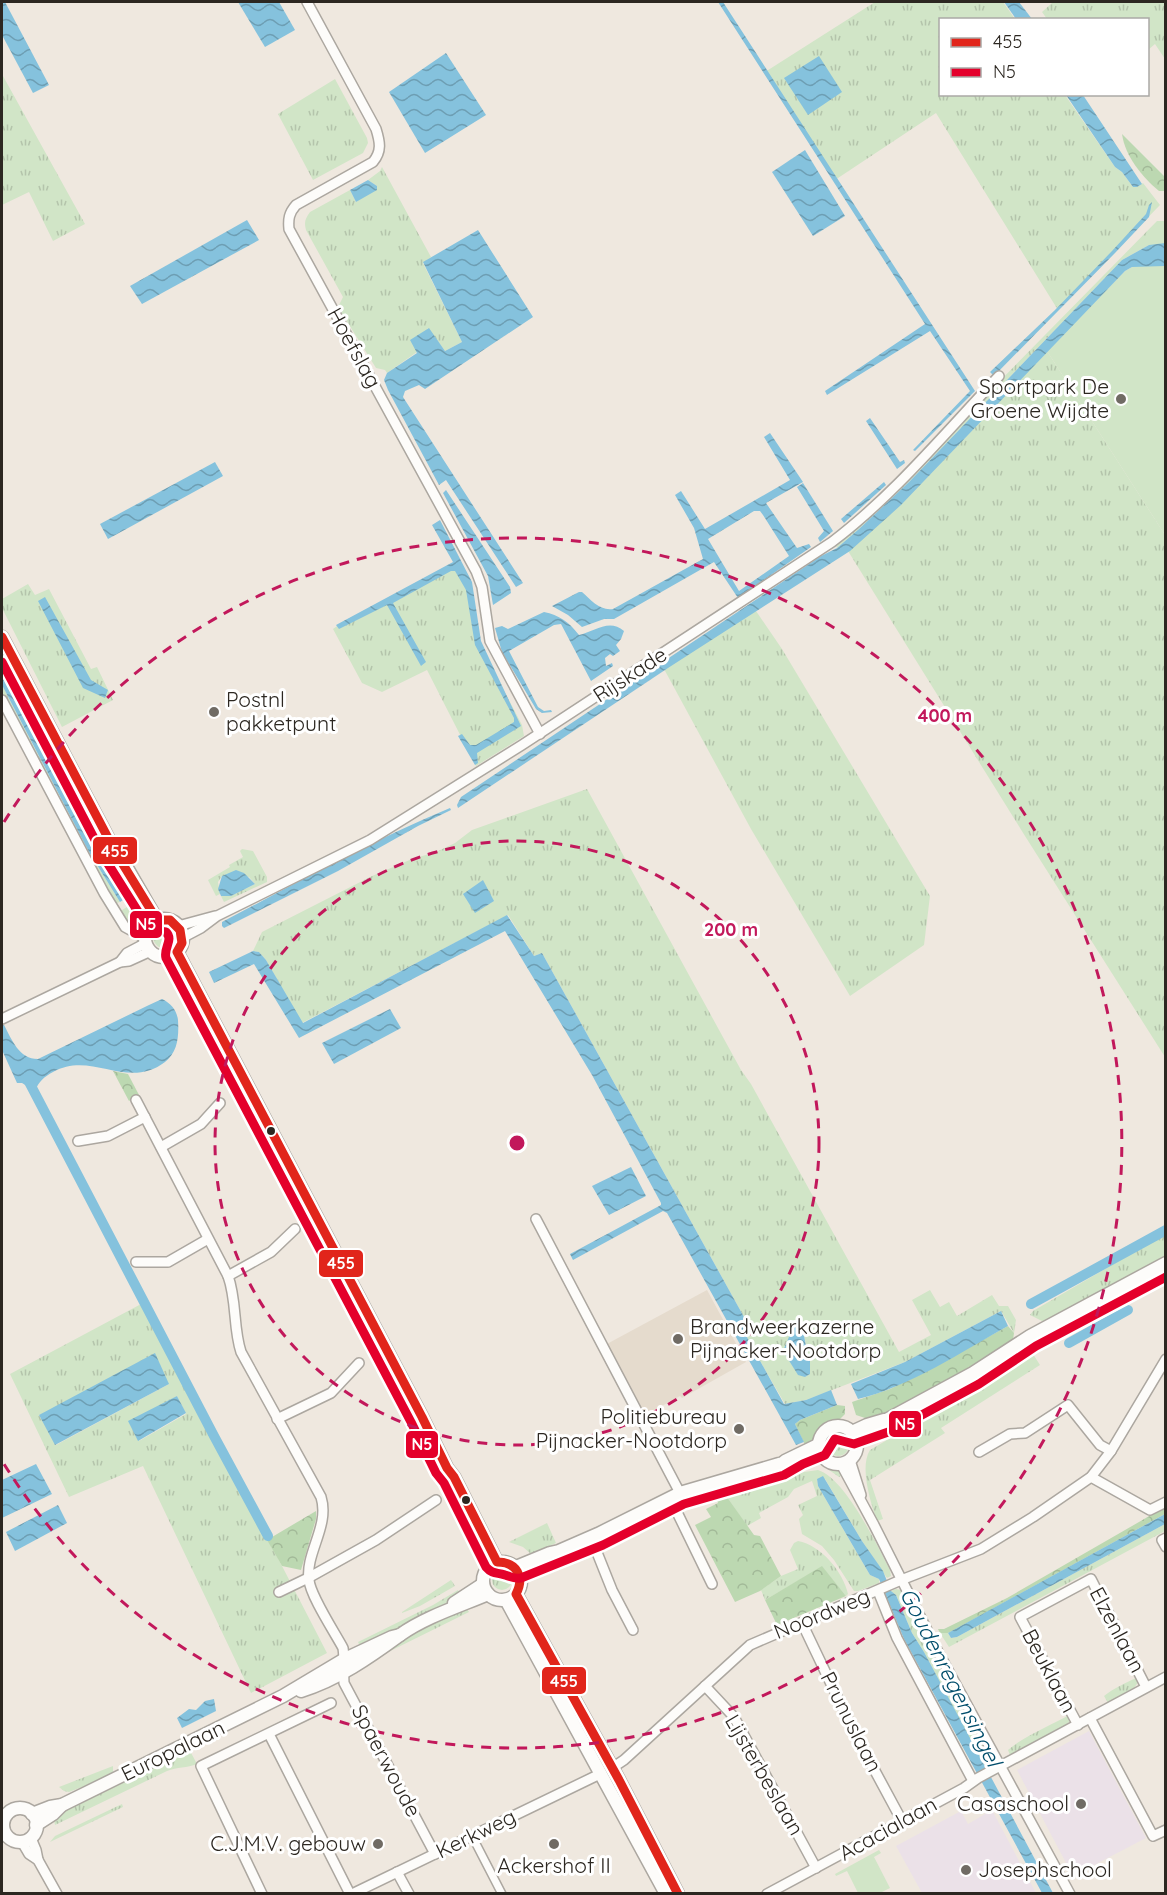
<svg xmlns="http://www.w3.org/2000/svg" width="1167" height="1895" font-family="Quicksand,sans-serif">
  <defs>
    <pattern id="grass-tufts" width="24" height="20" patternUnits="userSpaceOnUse" patternTransform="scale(1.5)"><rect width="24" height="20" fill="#d1e5c7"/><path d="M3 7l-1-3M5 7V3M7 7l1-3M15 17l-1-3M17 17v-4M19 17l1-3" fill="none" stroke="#b4c4ab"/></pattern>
    <pattern id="forest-crowns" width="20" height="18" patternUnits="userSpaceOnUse" patternTransform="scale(1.5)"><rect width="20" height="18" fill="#bcd8b1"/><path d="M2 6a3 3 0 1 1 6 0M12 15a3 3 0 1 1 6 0" fill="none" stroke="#a2b998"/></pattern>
    <pattern id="water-waves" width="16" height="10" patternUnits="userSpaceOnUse" patternTransform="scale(1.5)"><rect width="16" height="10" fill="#85c2dd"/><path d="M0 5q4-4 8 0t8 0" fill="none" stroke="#6d9eb3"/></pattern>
  </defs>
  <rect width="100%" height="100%" fill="#efe8df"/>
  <!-- industrial -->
  <polygon fill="#e5dbcd" points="707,1290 746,1362 682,1398 680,1396 642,1417 605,1345"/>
  <!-- education -->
  <g fill="#ebe1e8">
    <polygon points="1089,1731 1146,1838 1073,1876 1017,1770"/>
    <polygon points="992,1810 1036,1893 922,1893 896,1846 961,1811 968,1824"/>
  </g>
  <!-- grass -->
  <g fill="url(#grass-tufts)" fill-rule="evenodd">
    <polygon points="875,2 1003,2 1015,19 940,20 940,94 1065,95 1115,167 1122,172 1133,187 1137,187 1143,183 1160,205 1058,310 936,113 835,180 765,72"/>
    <polygon points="1053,2 1165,2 1165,59 1155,44 1148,50 1148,20 1047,19 1042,12"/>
    <polygon points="3,76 85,224 53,241 29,192 2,205 2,77"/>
    <polygon points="335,79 367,138 368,143 363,153 313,180 278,114"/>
    <path d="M382,167L431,257L423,263L462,342L445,351L428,328L417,352L387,373L385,370L376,368L338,307L343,297L306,230C304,222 305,219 310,212L350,190L356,202L377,186L368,180L380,171Z"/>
    <polygon points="1157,221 1165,221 1165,243 1149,245 1122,260 910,481 859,529 837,548 835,542 881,502"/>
    <polygon points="1047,351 1165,535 1165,1057 1025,836 848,551"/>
    <polygon points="456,564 471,587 479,643 522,725 524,736 476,766 427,670 382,692 362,683 333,629 344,621"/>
    <polygon points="28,584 35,595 49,589 91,669 97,667 113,700 62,727 2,608 2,599"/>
    <polygon points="754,608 782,649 930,896 924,945 850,996 751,829 664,669"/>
    <polygon points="2,648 110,852 126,893 138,914 131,924 127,924 119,912 130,905 104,849 2,653"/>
    <polygon points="2,685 89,852 120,902 114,904 92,866 2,692"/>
    <path d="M587,789L741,1070L751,1084L899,1352L931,1335L912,1300L930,1290L940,1307L949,1302L957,1316L992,1295L999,1306H1008L1016,1320L1014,1333L1001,1311L905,1362L806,1400L785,1404L742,1330L749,1326L542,953L534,956L508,915L302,1023L266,960L259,952L253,951L262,932L372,876L412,859L436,852L455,843L472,830ZM802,1325L806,1345L799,1348L798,1352L802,1358L810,1357V1374L805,1377L783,1351Z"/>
    <polygon points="242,849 253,851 267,877 267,882 224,902 221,896 231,896 255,884 249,877 222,876 218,882 220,894 216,896 208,880 230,867 229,865 243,857 240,851"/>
    <circle cx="164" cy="937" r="11"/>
    <polygon points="1165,1234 1165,1258 1044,1322 1030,1315 1033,1311"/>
    <path d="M143,1303L224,1462L282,1566L327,1653L251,1693L143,1466L69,1497L10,1374ZM169,1384L56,1445L39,1415ZM177,1396L186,1414L139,1441Z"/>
    <polygon points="1029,1342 1033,1348 951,1397 894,1428 892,1424 952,1391"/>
    <path d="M1033,1354L1040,1365L941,1428L945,1433L870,1480L883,1519L877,1521C871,1504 859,1467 870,1450Z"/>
    <circle cx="838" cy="1445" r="11"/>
    <path d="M815,1460C825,1462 836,1468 842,1475L839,1477L822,1465H810L719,1494L717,1490L759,1475Z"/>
    <path d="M818,1470C845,1478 877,1545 890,1570L891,1576L887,1578L862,1541L825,1479H817L818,1486L870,1575L879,1579V1583L858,1591H854L834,1560L822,1546L802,1534L799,1519L803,1515L798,1505L817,1496L812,1481L794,1489L788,1497L759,1513L761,1518L747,1526L727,1497L804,1472Z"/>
    <polygon points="547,1523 556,1543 531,1554 523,1547 509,1542"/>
    <polygon points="1165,1524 1165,1531 949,1647 940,1633 948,1633 951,1638 957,1637"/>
    <path d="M798,1541C821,1545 843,1572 848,1594L846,1596L822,1567L765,1600L761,1590L781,1576L798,1569L790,1550L794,1543Z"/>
    <circle cx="502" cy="1580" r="10"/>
    <polygon points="451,1580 455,1586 420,1606 402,1613 402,1612"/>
    <polygon points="896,1589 901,1590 937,1658 935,1659 979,1740 981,1739 990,1757 986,1759 988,1763 984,1766 924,1652 912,1633 896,1595 891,1591"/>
    <path d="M458,1590L460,1594C429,1615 396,1634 361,1648L358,1642L433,1605Z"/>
    <polygon points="466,1607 469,1612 368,1662 395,1643"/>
    <path d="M1138,1677L1139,1681L1134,1688L1108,1703L1104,1696C1112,1689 1128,1682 1138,1677Z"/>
    <path d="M1071,1714V1720L1067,1724L1010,1755L1008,1750C1024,1736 1052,1725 1071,1714Z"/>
    <path d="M189,1749L197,1764C187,1768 177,1767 167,1771L55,1825L54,1820L58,1818L57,1815L100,1792Z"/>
    <polygon points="113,1766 113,1775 69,1792 64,1791 59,1787"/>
    <polygon points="122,1804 123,1807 50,1842 55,1836"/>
  </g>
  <!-- forest -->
  <g fill="url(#forest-crowns)">
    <path d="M1122,134L1165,177V191H1159C1142,177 1125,156 1122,134Z"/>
    <polygon points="113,1071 128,1074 139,1095 129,1101"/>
    <path d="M1008,1326L1014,1333L1013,1340C966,1371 920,1400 867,1422L865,1418L856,1415L852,1402L890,1389L919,1375Z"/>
    <polygon points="837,1405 845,1406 845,1414 837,1422 825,1425 814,1441 806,1447 795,1424 800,1420"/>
    <polygon points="727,1497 754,1535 760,1536 781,1576 760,1591 735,1602 695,1525 711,1517 706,1509 718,1503 717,1500"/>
    <polygon points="1165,1507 1165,1514 954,1630 948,1633 940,1633 938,1629 944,1629 1007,1598"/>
    <polygon points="316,1511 316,1519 301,1570 282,1566 267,1540"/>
    <polygon points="822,1566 846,1596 777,1625 765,1600"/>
  </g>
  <!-- park -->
  <g fill="#d1e5c7">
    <polygon points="1165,229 1165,535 1047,351 1125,271 1132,267 1149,245"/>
    <polygon points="879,1850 881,1853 874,1857 890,1888 880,1893 858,1893 847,1871 836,1876 835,1874"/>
  </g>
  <!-- water -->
  <g fill="url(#water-waves)" fill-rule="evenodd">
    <polygon points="2,2 5,2 49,85 33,93 2,35"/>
    <polygon points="238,2 279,2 295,30 265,47"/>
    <polygon points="718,2 723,2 975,391 915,451 913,450 970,391 930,331 827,395 825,391 925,324"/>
    <polygon points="1004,2 1019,2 1032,19 1016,19"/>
    <polygon points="446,53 486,115 425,153 389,92"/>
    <polygon points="819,56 842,92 808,115 784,78"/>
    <polygon points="1066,95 1083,95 1142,184 1137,187 1133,187 1122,172 1115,167"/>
    <polygon points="805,150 845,216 813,236 772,172"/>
    <polygon points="368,180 377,186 377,190 356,202 350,190"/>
    <polygon points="1152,202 1149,217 1115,253 994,376 990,372 1055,310 1112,251 1146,214 1149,205"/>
    <polygon points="247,220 259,240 142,304 130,286"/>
    <polygon points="478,230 533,317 425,389 419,385 405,391 403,397 523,583 516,587 446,480 439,485 388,390 384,380 387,373 417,353 410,340 429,328 445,351 462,342 423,262"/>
    <polygon points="1165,243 1165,266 1132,267 1125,271 901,505 850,551 668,668 458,808 457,805 461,797 821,556 837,548 859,529 910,481 1122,260 1149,245"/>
    <polygon points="870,418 900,462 904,460 905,463 897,469 866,421"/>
    <path d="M770,433L803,482L766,503L797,548L809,544L811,547L738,598L714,562L614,619H604L582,627L568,615L552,606L579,592H582C591,600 600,611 613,609L703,559L694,528L675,495L681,491L705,529L790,480L764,437ZM754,511H760L763,515L789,556L739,591L708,539Z"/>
    <polygon points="215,462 223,476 108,539 100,524"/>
    <polygon points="884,482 886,485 844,523 841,519"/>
    <polygon points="803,483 833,531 820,542 818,538 824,531 797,487"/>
    <polygon points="446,490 510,587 511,593 493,605 488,576 443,493"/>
    <polygon points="440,520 472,582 481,641 521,726 477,753 478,763 475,765 458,736 462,734 470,745 476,745 514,722 514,718 475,645 466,590 455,571 451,571 393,603 426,662 421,666 387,605 339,629 336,625 453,562 432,525"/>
    <polygon points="45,597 91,680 108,690 105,698 83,688 38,601"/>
    <path d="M544,612C559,615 569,622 579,635C594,632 609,618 624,631L621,639L616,645L620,651L613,656L610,654L605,658L606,666L612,663L613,666L591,681L561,624L554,625L509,651L538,707L544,711L551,710L552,712L542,713L536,709L502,652L495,628L502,626L508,629Z"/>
    <polygon points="2,653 104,849 126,898 120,902 89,852 2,685"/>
    <path d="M450,808L451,810L418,826L338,871L224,928L222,926V922C297,883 372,840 450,808Z"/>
    <polygon points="236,870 244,873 255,884 231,896 221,896 218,889 222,876"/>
    <polygon points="483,880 494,901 475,913 463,894"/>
    <polygon points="507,915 534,956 542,953 749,1326 743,1330 784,1404 806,1400 831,1390 837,1405 800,1420 795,1424 804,1442 796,1445 667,1213 663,1211 573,1260 570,1254 661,1205 661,1203 592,1075 505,931 299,1038 254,964 214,983 209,972 253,951 259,952 266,960 303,1023"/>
    <path d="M162,999C171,1003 177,1011 178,1020C179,1036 178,1052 165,1062C127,1091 92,1050 53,1072C44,1077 39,1081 35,1091L22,1083H17L2,1050V1026L4,1025C12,1040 19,1059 38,1059L149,1005Z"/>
    <polygon points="390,1009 401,1028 334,1064 322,1043"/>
    <polygon points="631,1167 646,1196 609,1215 592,1186"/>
    <path d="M1001,1311L1008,1326C963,1351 909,1387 858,1399L851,1384L905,1362Z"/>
    <polygon points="794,1325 802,1325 806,1346 799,1348 799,1356 802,1358 810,1357 810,1374 805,1377 798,1375 783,1351"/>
    <polygon points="155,1353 169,1384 55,1445 39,1415"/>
    <polygon points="177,1396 186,1413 138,1441 128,1421"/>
    <polygon points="36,1464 52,1494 2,1518 2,1480"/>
    <polygon points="823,1476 862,1541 883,1571 891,1591 896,1595 912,1633 924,1652 1053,1893 1042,1893 904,1639 879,1579 870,1575 818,1486 817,1479"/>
    <polygon points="58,1505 67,1523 15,1551 6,1532"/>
    <polygon points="1165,1514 1165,1524 957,1637 951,1638 948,1633"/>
    <polygon points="214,1699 216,1711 182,1728 177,1718 189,1709 196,1710 205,1701"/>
  </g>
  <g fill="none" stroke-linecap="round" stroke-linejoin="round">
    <!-- canal -->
    <g stroke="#85c2dd" stroke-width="10">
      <polyline points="28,1080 214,1436 268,1536"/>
      <polyline points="1031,1304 1166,1230"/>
      <polyline points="1069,1343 1128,1310"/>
    </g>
    <defs>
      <polyline id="pedestrian" points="472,1836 502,1894"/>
      <g id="minor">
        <path d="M307,2L376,129C380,142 382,151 373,162L296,205C289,213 288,219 289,229L476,571L482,587L490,641L540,734"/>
        <polyline points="2,700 104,893 125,927 145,938"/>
        <polyline points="178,926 215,916"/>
        <path d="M182,938L201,928L217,916L370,840L522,745L832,542C894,495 945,433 999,376"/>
        <polyline points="120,962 127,953 146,943"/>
        <polyline points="2,1019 120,962 129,961 151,951"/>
        <path d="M136,1100L228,1276C237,1301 233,1328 241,1352L321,1497C330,1526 305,1553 309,1580C310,1595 335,1633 343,1648C345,1660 343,1671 344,1683L435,1854"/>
        <polyline points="78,1141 108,1136 145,1117"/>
        <polyline points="161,1147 201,1124 220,1103"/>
        <polyline points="536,1219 680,1493 673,1504 712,1584"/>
        <polyline points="136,1262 168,1262 208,1239"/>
        <polyline points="228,1276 271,1252 295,1229"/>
        <polyline points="277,1419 331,1393 359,1363"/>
        <polyline points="979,1452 1010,1434 1025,1433 1068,1405 1100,1445 1111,1451"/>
        <polyline points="850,1460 861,1495"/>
        <polyline points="841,1464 874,1525 936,1648 1070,1894"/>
        <polyline points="1091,1477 1150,1510 1166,1502"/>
        <polyline points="598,1534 596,1550 612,1590 633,1630"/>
        <polyline points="1166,1538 1162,1540 1166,1547"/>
        <polyline points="878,1591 897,1638 973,1781"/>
        <polyline points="279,1592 308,1578 376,1540 436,1500"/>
        <polyline points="802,1623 854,1732 902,1821"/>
        <polyline points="705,1686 734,1717 816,1868"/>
        <polyline points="1090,1718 1153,1836 1166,1830"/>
        <polyline points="1078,1725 1020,1617 1091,1579 1146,1687"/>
        <polyline points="269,1734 350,1894"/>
        <polyline points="612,1768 624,1760 750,1645 901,1580 981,1549 1033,1517 1091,1477 1111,1451 1166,1359"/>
        <polyline points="31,1838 36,1850 38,1860"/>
        <polyline points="22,1842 29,1854 38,1860 57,1894"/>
        <polyline points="397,1872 409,1894"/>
        <polyline points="262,1894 201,1766 331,1703"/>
        <polyline points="352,1894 600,1774"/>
        <polyline points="767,1894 964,1788 978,1778 1166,1677"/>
      </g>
      <g id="secondary">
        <polyline points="2,637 116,853 127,868 157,920"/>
        <polyline points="125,879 149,927"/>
        <circle cx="164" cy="938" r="19"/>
        <polyline points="177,952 422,1417 447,1468 454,1477 497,1562"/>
        <polyline points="167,956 190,990"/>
        <circle cx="838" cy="1445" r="19"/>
        <polyline points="852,1432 867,1425 884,1420"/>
        <polyline points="856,1441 871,1433 888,1419 973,1373 1030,1336 1166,1263"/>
        <polyline points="785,1461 818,1445"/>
        <circle cx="502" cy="1581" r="19"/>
        <polyline points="516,1567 550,1553 559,1551 598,1534 680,1493 779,1464 822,1456"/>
        <polyline points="516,1594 619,1780 678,1894"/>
        <polyline points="506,1600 666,1894"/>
        <polyline points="454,1603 483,1584"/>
        <path d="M301,1691C337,1680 370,1657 400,1635C425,1617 460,1606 488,1594"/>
        <circle cx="20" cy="1825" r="17"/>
        <polyline points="32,1814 50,1807 62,1805 283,1696 345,1659 392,1637 400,1635"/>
        <polyline points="36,1825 53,1814 62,1805"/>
      </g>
    </defs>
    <!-- pedestrian casing -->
    <use href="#pedestrian" stroke="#aca7a0" stroke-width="10"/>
    <!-- minor casing -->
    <use href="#minor" stroke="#aca7a0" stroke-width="12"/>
    <!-- secondary casing -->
    <use href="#secondary" stroke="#aca7a0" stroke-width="15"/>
    <!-- pedestrian -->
    <use href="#pedestrian" stroke="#fdfcfa" stroke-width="7"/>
    <!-- minor -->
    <use href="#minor" stroke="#fdfcfa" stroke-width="9"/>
    <!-- secondary -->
    <use href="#secondary" stroke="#fdfcfa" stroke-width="12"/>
    <defs>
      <path id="bus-1" d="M2,637L116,853L157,920H170L180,930L182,943L177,952L422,1417L447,1468L454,1477L497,1562C517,1562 525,1577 516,1594L619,1780L678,1894"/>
      <path id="bus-2" d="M2,662L105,859L147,926L151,930L166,932C174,940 163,948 166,958L411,1422L436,1473L444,1483L486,1567C493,1575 497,1572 505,1575C512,1577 513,1579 521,1578L603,1545L684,1504L784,1475L803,1464L825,1455L835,1439L854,1444L894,1430L979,1384L1036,1346L1166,1277"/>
    </defs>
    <!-- bus-1 casing -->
    <use href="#bus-1" stroke="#fff" stroke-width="14"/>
    <!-- bus-2 casing -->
    <use href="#bus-2" stroke="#fff" stroke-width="14"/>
    <!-- bus-1 -->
    <use href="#bus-1" stroke="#e1251b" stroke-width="9"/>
    <!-- bus-2 -->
    <use href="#bus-2" stroke="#e4002b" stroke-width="9"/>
  </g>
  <!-- distance rings -->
  <g fill="none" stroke="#c2185b" stroke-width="3" stroke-dasharray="10 8">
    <circle cx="517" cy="1143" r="302"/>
    <path d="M4 822A605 605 0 1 1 4 1464"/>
  </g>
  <!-- markers -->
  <g fill="#706b64" stroke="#fff" stroke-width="2">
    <circle cx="1121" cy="399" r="6"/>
    <circle cx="214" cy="712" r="6"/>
    <circle cx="678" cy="1339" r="6"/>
    <circle cx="739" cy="1429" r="6"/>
    <circle cx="1081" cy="1804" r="6"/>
    <circle cx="378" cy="1844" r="6"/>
    <circle cx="554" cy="1844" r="6"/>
    <circle cx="966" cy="1870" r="6"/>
  </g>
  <g fill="#2c2721" stroke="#fff" stroke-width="2">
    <circle cx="271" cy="1131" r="5"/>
    <circle cx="466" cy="1500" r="5"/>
  </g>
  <g text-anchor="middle" stroke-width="6" stroke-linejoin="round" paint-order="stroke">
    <!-- street labels -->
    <g font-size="21" fill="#2c2721" stroke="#fff">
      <text transform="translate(354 348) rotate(61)" y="7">Hoefslag</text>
      <text transform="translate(630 675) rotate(-33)" y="7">Rijskade</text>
      <text transform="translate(822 1614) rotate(-22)" y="7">Noordweg</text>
      <text transform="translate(1117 1630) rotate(62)" y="7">Elzenlaan</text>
      <text transform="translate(1049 1671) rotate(62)" y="7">Beuklaan</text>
      <text transform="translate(851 1722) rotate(63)" y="7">Prunuslaan</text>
      <text transform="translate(173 1751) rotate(-26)" y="7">Europalaan</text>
      <text transform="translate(386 1761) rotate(62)" y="7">Spaerwoude</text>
      <text transform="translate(764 1775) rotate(60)" y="7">Lijsterbeslaan</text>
      <text transform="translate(888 1829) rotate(-29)" y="7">Acacialaan</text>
      <text transform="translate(476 1834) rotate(-26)" y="7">Kerkweg</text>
    </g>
    <!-- poi labels -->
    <g font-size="21" fill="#2c2721" stroke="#fff" text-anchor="end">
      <text x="1109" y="394">Sportpark De<tspan x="1109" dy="24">Groene Wijdte</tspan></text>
      <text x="226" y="707" text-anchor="start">Postnl<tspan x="226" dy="24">pakketpunt</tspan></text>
      <text x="690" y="1334" text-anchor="start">Brandweerkazerne<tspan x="690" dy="24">Pijnacker-Nootdorp</tspan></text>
      <text x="727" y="1424">Politiebureau<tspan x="727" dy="24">Pijnacker-Nootdorp</tspan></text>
      <text x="1069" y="1811">Casaschool</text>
      <text x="366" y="1851">C.J.M.V. gebouw</text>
      <text x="554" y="1873" text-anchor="middle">Ackershof II</text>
      <text x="978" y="1877" text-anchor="start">Josephschool</text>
    </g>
    <!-- water labels -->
    <g font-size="22" font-style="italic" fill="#004d6b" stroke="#fff">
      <text transform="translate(951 1677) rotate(63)" y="8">Goudenregensingel</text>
    </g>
  </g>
  <circle cx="517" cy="1143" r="9" fill="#c2185b" stroke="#fff" stroke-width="3"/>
  <g font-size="18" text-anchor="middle" font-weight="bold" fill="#c2185b" stroke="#fff" stroke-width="6" stroke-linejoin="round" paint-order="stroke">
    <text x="945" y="722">400 m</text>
    <text x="731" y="936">200 m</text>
  </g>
  <g stroke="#fff" stroke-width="2">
    <rect x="92" y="836" width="46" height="29" rx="6" fill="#e1251b"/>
    <rect x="129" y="910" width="34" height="29" rx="6" fill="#e4002b"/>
    <rect x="318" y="1249" width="46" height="29" rx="6" fill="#e1251b"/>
    <rect x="888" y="1410" width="34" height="28" rx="6" fill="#e4002b"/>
    <rect x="405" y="1430" width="34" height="29" rx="6" fill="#e4002b"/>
    <rect x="541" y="1666" width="46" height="29" rx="6" fill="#e1251b"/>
  </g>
  <g font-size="16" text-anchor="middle" font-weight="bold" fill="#fff">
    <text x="115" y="857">455</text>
    <text x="146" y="930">N5</text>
    <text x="341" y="1269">455</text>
    <text x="905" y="1430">N5</text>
    <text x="422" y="1450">N5</text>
    <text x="564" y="1687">455</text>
  </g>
  <!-- border -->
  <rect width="1167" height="1895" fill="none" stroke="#2c2721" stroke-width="6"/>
  <!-- legend -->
  <rect x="939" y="18" width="210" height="78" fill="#ffffff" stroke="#aba9a6" stroke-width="1.5"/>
  <rect x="951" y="38" width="30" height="9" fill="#e1251b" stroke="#aba9a6" stroke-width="1.5"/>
  <text x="993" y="48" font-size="18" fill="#2c2721">455</text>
  <rect x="951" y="68" width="30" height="9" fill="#e4002b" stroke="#aba9a6" stroke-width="1.5"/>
  <text x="993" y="78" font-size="18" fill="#2c2721">N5</text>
</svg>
